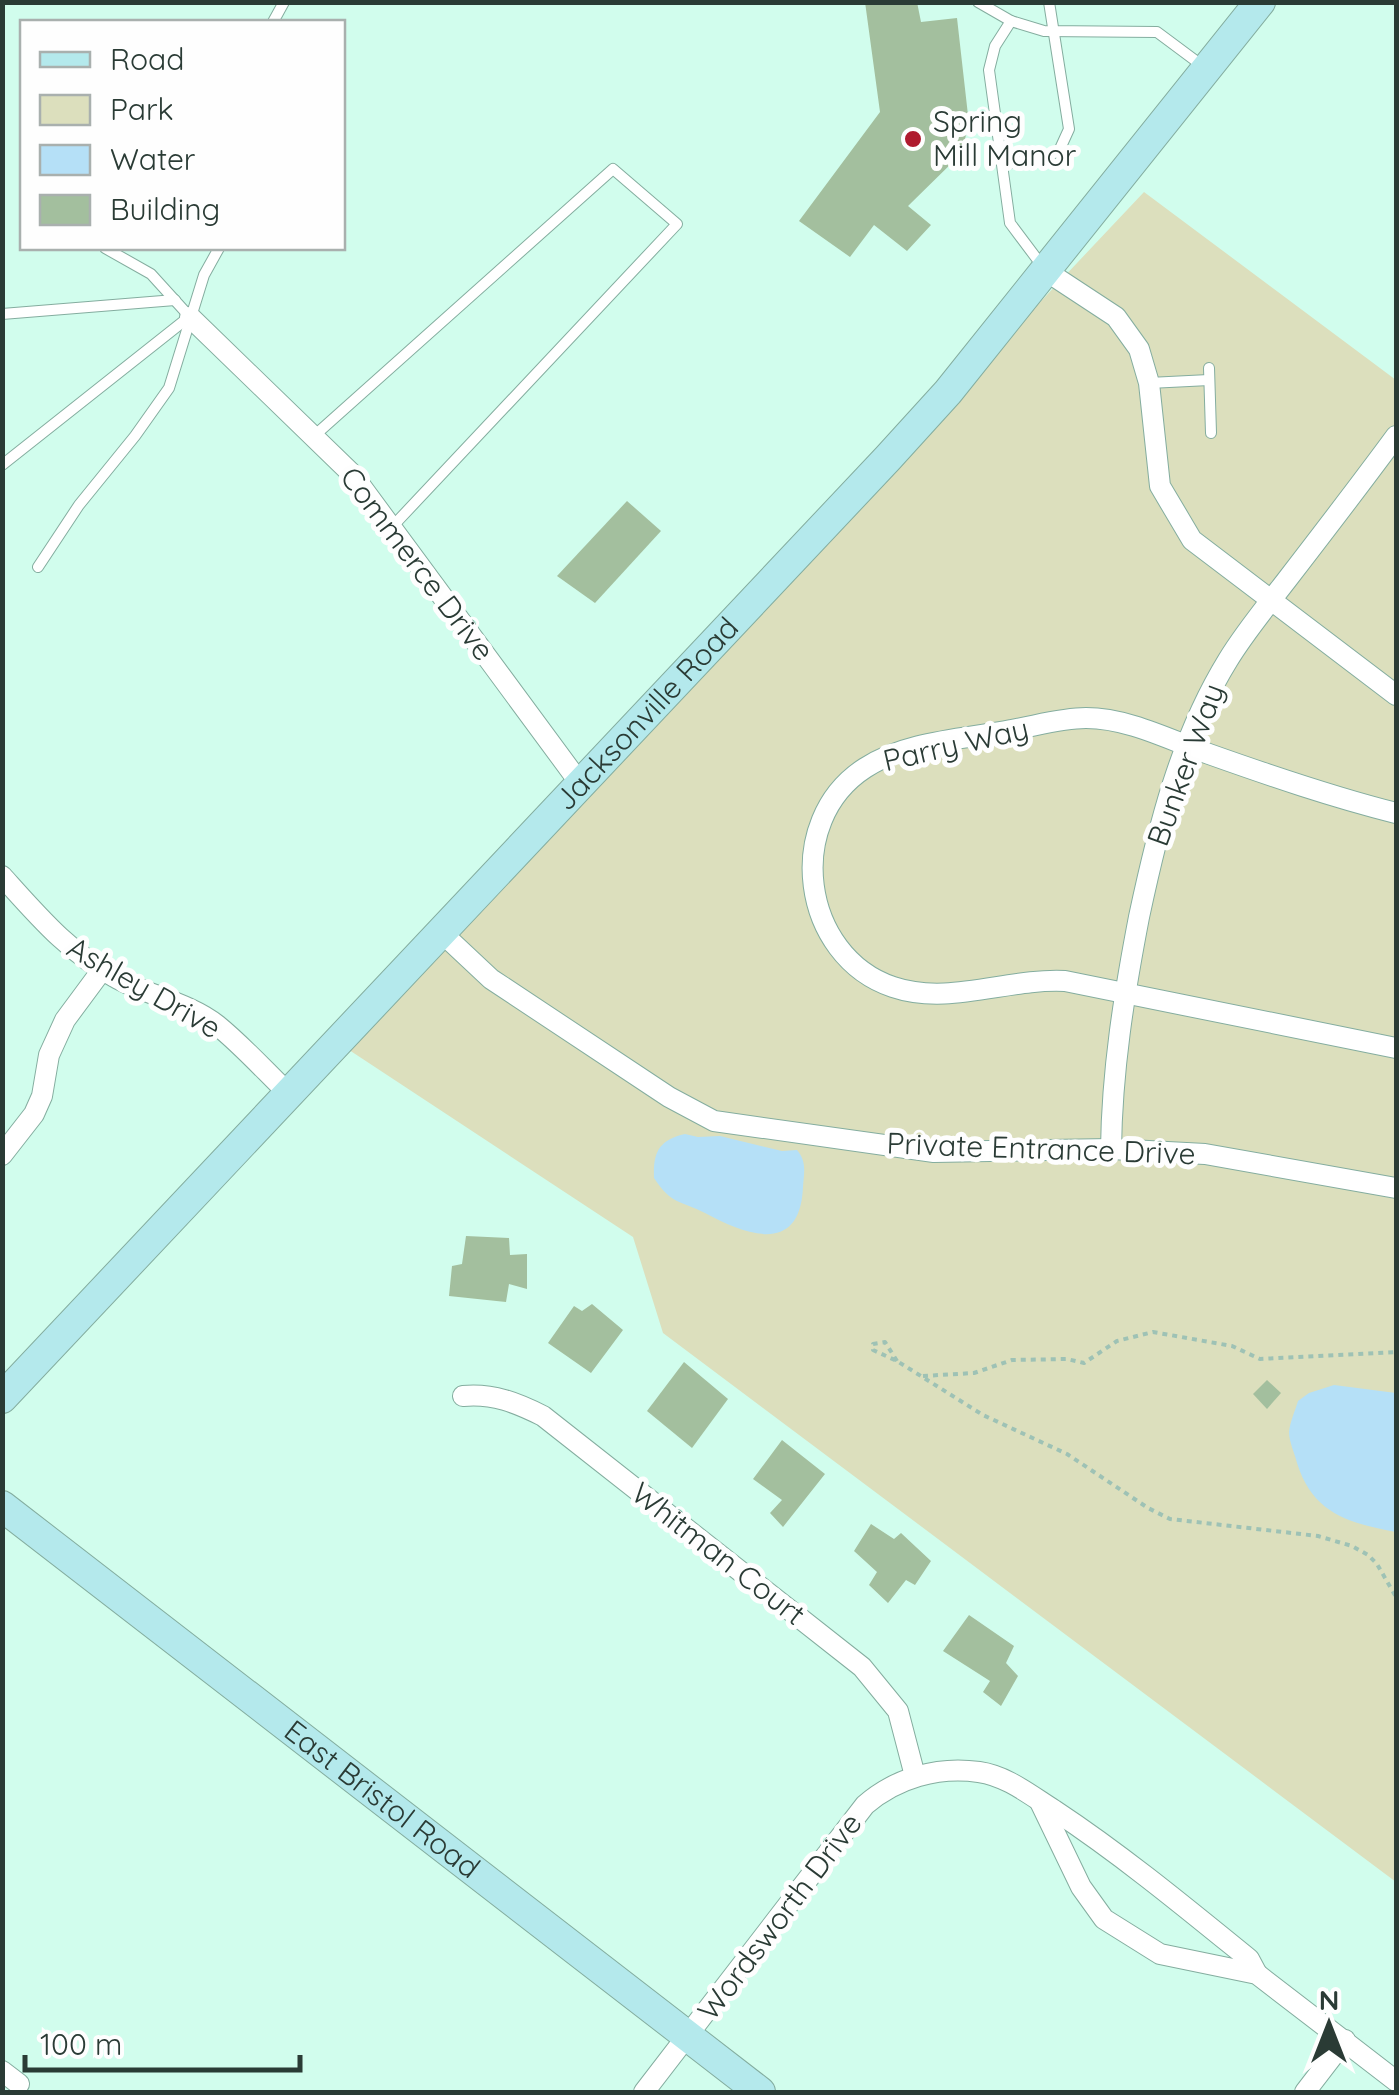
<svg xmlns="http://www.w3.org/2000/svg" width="1399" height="2095" font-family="Quicksand,sans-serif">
  <rect width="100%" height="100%" fill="#d1fded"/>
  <!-- green -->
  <polygon fill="#dcdfbd" points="1144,192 1396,380 1396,1882 663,1333 633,1237 340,1044"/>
  <!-- water -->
  <g fill="#b5e0f7">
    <path d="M685,1134L698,1137L720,1136L782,1151L797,1150C807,1162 804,1172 803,1187C800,1256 746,1235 705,1213C679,1200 672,1205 654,1178C653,1152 659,1140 685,1134Z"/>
    <path d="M1334,1385L1396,1393V1532C1349,1523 1313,1514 1297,1463C1295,1454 1289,1442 1289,1432C1290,1422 1295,1411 1298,1401L1309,1393Z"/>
  </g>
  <!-- building -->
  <g fill="#a3bf9e">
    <polygon points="865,2 917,2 921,22 957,18 969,124 961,154 908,206 931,225 907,251 874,225 850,257 799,221 880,112"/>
    <polygon points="627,501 661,531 595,603 557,576"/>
    <polygon points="466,1236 509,1238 510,1255 527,1254 527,1289 509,1284 506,1302 449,1296 452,1266 462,1264"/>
    <polygon points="592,1304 623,1330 591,1373 548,1343 574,1306 582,1311"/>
    <polygon points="684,1362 728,1399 692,1448 647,1411"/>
    <polygon points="1267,1380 1281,1393 1267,1409 1253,1394"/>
    <polygon points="782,1440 825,1474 783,1527 770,1513 782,1500 753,1479"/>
    <polygon points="871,1524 894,1539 901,1533 931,1561 915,1585 906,1580 888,1603 869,1585 877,1572 854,1551"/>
    <polygon points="969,1615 1014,1646 1006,1663 1018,1676 1001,1706 983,1692 990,1681 943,1651"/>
  </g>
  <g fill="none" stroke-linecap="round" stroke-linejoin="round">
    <defs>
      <g id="service">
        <polyline points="978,2 1011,21 1044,31 1157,32 1204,67"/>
        <polyline points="1011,21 995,46 989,70 1010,223 1043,267"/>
        <polyline points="273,22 284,2"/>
        <polyline points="1004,164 1036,160 1059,151 1069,129 1049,2"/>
        <polyline points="105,248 151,274 190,317"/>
        <polyline points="2,314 175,300"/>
        <polyline points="1209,368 1211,433"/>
        <polyline points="1149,383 1209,380"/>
        <polyline points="314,436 613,169 677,224 392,527"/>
        <polyline points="2,465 189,317"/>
        <polyline points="38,567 79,505 135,436 169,388 204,275 219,248"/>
      </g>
      <g id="minor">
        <polyline points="1046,271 1116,317 1139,349 1149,383 1160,486 1192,540 1396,695"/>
        <polyline points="190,317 352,474 582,786"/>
        <path d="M1396,813C1332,797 1271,776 1209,754C1170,740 1128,718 1086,718C1061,718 1035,726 1011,730C965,739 906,741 865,768C783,821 801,956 893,987C949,1006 1008,978 1065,981L1396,1048"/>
        <path d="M2,876C38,916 70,954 118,979C150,996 189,1003 217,1025C243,1046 267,1073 291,1096"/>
        <polyline points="443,934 491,979 669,1097 714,1121 934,1152 1111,1149 1205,1154 1396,1188"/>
        <path d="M1111,1149C1112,1070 1124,995 1139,917C1158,828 1180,738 1228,660C1245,632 1266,607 1286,581C1323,533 1360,485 1396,436"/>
        <polyline points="2,1155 34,1114 42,1096 49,1055 65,1020 102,970"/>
        <path d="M463,1396C493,1393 517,1403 543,1416L862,1667L898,1711L915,1776"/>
        <polyline points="1040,1802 1081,1887 1104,1919 1160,1954 1257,1974 1396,2081"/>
        <polyline points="2,2071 19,2084"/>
        <path d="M644,2092L865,1805C896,1778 938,1766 979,1772C1007,1776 1030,1795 1054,1810C1122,1855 1185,1907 1249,1959L1257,1974"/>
        <polyline points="1305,2092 1345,2040"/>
      </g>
      <g id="secondary">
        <path id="s1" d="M2,1398L888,458L948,392L1260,2"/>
        <path id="s2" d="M2,1506L760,2092"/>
      </g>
    </defs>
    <!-- service casing -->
    <use href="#service" stroke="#84ad9f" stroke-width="12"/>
    <!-- minor casing -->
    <use href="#minor" stroke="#84ad9f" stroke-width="22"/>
    <!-- secondary casing -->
    <use href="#secondary" stroke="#84ad9f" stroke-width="32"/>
    <!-- path -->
    <g stroke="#9ec2b5" stroke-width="4" stroke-dasharray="5 5" stroke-linecap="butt">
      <polyline points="897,1361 885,1342 873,1344 873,1350 897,1361 983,1415 1067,1454 1148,1508 1170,1519 1318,1536 1352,1546 1368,1555 1377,1564 1396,1597"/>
      <polyline points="923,1376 974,1373 1012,1360 1067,1359 1084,1363 1117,1341 1153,1332 1232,1346 1260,1359 1396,1352"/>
    </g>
    <!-- service -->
    <use href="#service" stroke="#fff" stroke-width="10"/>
    <!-- minor -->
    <use href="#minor" stroke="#fff" stroke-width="20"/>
    <!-- secondary -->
    <use href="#secondary" stroke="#b4e9ec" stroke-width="30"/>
  </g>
  <!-- markers -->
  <circle fill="#af1b2e" stroke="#fefefe" stroke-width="4" cx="913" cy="139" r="10"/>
  <g text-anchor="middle" stroke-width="10" stroke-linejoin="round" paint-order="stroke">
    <!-- poi labels -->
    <g font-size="30" fill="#2a3b35" stroke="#fefefe" text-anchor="start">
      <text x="933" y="132">Spring<tspan x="933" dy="34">Mill Manor</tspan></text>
    </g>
    <!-- street labels -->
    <g font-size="30" fill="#2a3b35" stroke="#fefefe">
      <text transform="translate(417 564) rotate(53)" y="10">Commerce Drive</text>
      <text dy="10" stroke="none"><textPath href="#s1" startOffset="940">Jacksonville Road</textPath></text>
      <text transform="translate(956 745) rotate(-13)" y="10">Parry Way</text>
      <text transform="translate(1186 765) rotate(-70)" y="10">Bunker Way</text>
      <text transform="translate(144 988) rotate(30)" y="10">Ashley Drive</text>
      <text transform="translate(1041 1149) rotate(2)" y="10">Private Entrance Drive</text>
      <text transform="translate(718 1554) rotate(38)" y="10">Whitman Court</text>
      <text dy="10" stroke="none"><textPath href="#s2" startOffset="480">East Bristol Road</textPath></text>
      <text transform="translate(780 1917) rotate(-53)" y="10">Wordsworth Drive</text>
    </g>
  </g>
  <!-- border -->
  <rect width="1399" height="2095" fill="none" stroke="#2a3b35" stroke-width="10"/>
  <!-- legend -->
  <rect x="20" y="20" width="325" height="230" fill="#fefefe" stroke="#a9b0ae" stroke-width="2.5"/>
  <rect x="40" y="52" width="50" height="15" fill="#b4e9ec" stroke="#a9b0ae" stroke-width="2.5"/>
  <text x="110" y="70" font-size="30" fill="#2a3b35">Road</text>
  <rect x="40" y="95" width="50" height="30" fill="#dcdfbd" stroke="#a9b0ae" stroke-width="2.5"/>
  <text x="110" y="120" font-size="30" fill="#2a3b35">Park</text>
  <rect x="40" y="145" width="50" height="30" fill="#b5e0f7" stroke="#a9b0ae" stroke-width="2.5"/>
  <text x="110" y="170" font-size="30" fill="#2a3b35">Water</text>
  <rect x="40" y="195" width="50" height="30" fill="#a3bf9e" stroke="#a9b0ae" stroke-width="2.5"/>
  <text x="110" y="220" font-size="30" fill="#2a3b35">Building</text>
  <!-- north arrow -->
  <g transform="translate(1329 2025)" stroke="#fefefe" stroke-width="8" paint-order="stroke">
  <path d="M0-8L18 38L0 25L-18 38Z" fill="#2a3b35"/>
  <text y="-15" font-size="28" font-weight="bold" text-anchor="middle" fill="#2a3b35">N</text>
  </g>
  <!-- scale -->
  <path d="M25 2055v15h275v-15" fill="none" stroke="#2a3b35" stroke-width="5"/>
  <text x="40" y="2055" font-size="30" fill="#2a3b35" stroke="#fefefe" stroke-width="8" paint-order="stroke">100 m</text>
</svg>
